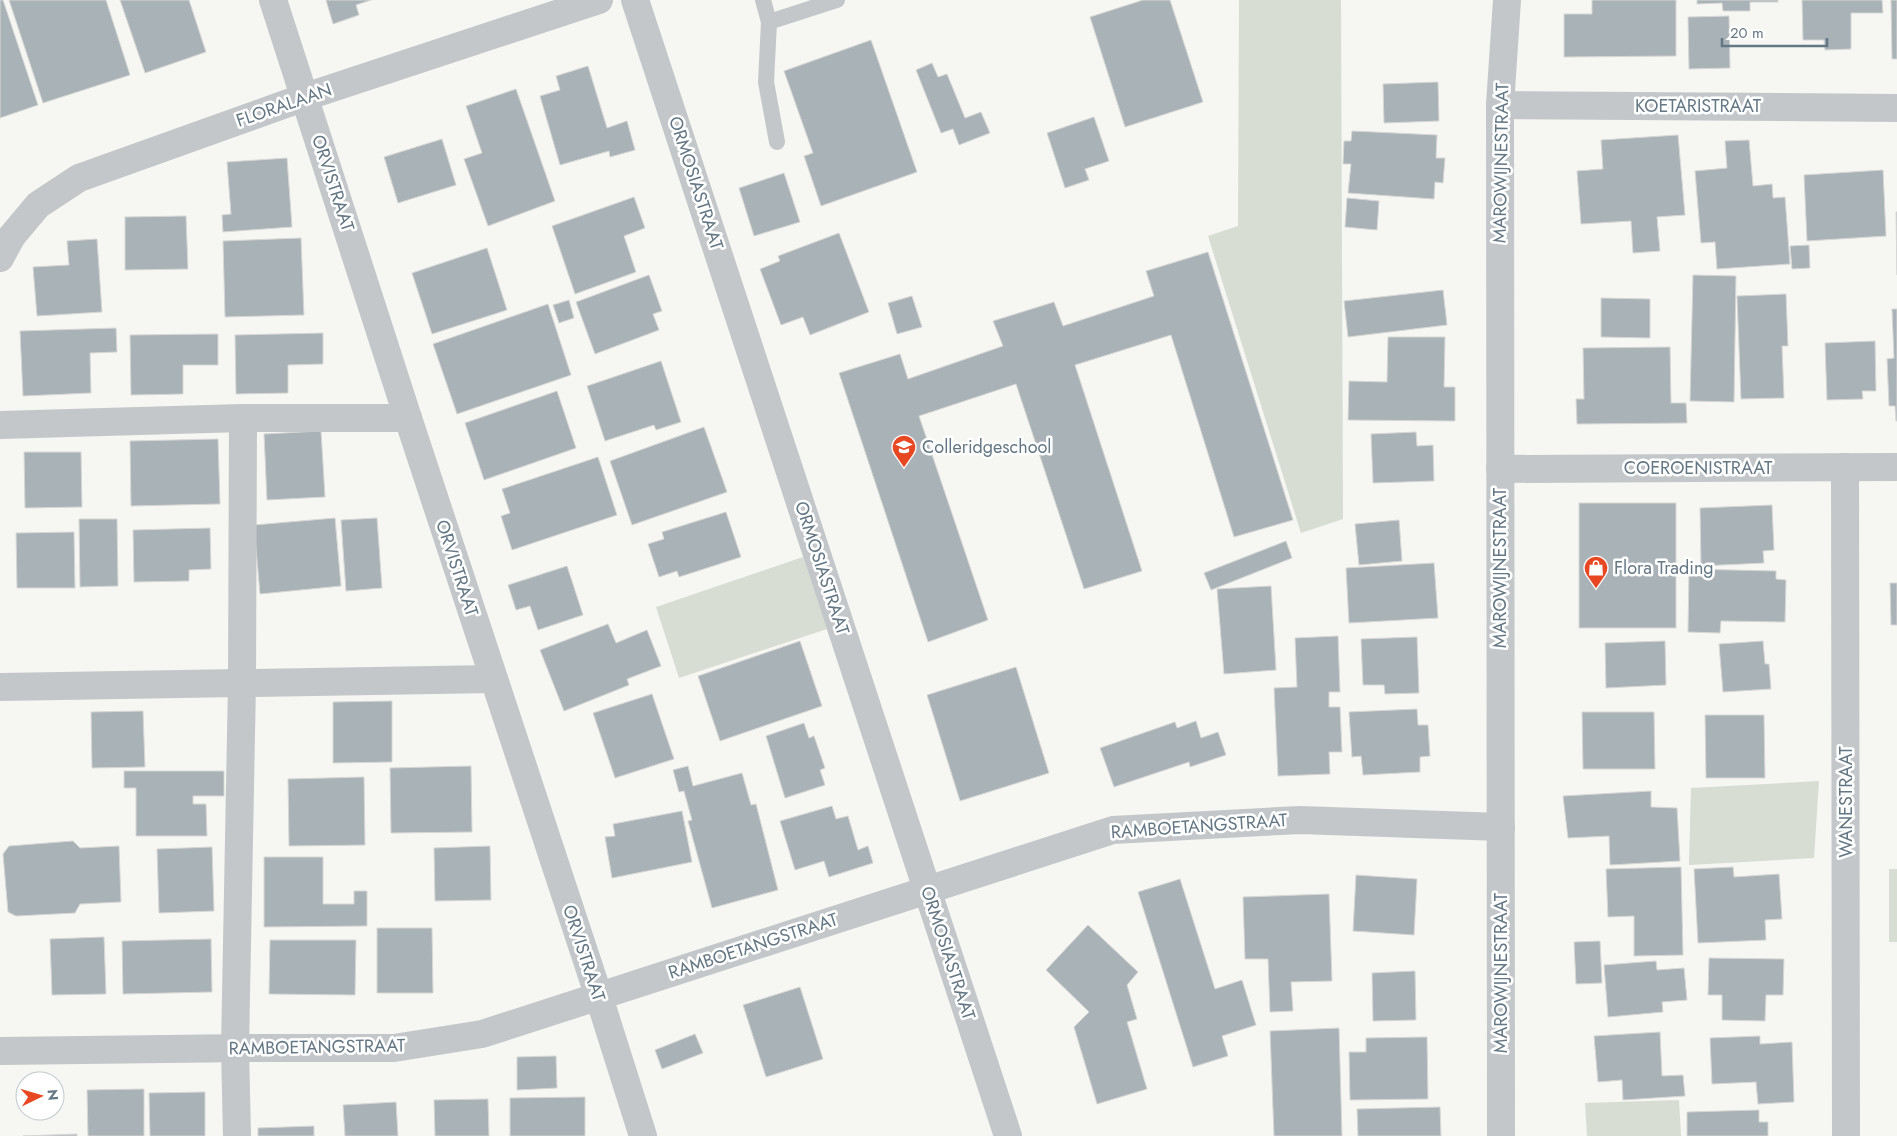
<svg xmlns="http://www.w3.org/2000/svg" width="1897" height="1136" font-family="Jost,sans-serif">
  <rect width="100%" height="100%" fill="#f6f6f2"/>
  <!-- green -->
  <g fill="#d7ddd3">
    <polygon points="1239,0 1341,0 1343,519 1301,533 1208,236 1238,226"/>
    <polygon points="803,557 827,629 679,678 656,607"/>
    <polygon points="1819,781 1814,858 1689,865 1691,788"/>
    <rect x="1889" y="869" width="8" height="73"/>
    <polygon points="1679,1100 1681,1136 1587,1136 1585,1103"/>
  </g>
  <!-- building -->
  <g fill="#a9b2b7" stroke="#d7d7d5">
    <polygon points="0,0 3,0 38,105 0,118"/>
    <polygon points="9,0 106,0 130,75 43,103"/>
    <polygon points="120,0 189,0 206,52 145,73"/>
    <polygon points="326,0 371,0 356,5 359,15 333,24"/>
    <polygon points="1143,0 1170,0 1203,102 1125,127 1090,17"/>
    <polygon points="1592,0 1676,0 1676,56 1564,57 1564,14 1592,14"/>
    <polygon points="1697,0 1778,0 1778,2 1750,2 1750,11 1723,11 1722,3 1697,4"/>
    <polygon points="1802,0 1882,0 1883,13 1851,13 1851,49 1825,50 1824,40 1803,40"/>
    <polygon points="1891,0 1897,0 1897,59 1892,59"/>
    <polygon points="1729,16 1730,68 1689,69 1688,17"/>
    <polygon points="871,40 917,172 821,206 804,156 813,153 784,71"/>
    <polygon points="932,63 938,77 947,74 965,118 981,112 990,133 959,145 953,129 941,133 916,70"/>
    <polygon points="588,66 607,128 627,121 635,150 610,157 609,151 560,165 540,96 560,90 556,76"/>
    <polygon points="1438,82 1439,121 1384,123 1383,84"/>
    <polygon points="516,89 555,201 488,226 464,159 482,153 466,106"/>
    <polygon points="1094,117 1109,161 1085,169 1089,180 1065,188 1047,133"/>
    <polygon points="1352,131 1437,135 1436,158 1445,158 1443,183 1435,182 1434,199 1348,193 1351,164 1343,164 1344,141 1351,141"/>
    <polygon points="1678,135 1685,215 1657,217 1660,251 1633,253 1631,221 1581,224 1577,171 1603,169 1601,140"/>
    <polygon points="442,139 456,185 398,203 384,157"/>
    <polygon points="1749,140 1753,186 1772,184 1773,198 1785,197 1790,264 1717,269 1715,242 1701,243 1695,171 1727,168 1725,141"/>
    <polygon points="287,158 292,227 223,232 222,215 231,214 227,162"/>
    <polygon points="1883,170 1886,236 1807,241 1804,175"/>
    <polygon points="784,173 800,222 754,236 739,188"/>
    <polygon points="634,197 645,228 624,236 636,272 575,294 552,226"/>
    <polygon points="1347,198 1379,201 1377,230 1345,227"/>
    <polygon points="1896,212 1897,212 1897,275"/>
    <polygon points="186,216 188,269 125,270 125,217"/>
    <polygon points="839,233 869,312 810,335 803,317 781,325 760,269 780,261 778,256"/>
    <polygon points="301,238 304,315 225,317 223,241"/>
    <polygon points="97,239 102,312 37,316 33,267 69,265 67,241"/>
    <polygon points="1809,245 1810,268 1792,269 1790,246"/>
    <polygon points="487,248 507,310 432,334 412,273"/>
    <polygon points="1208,252 1293,520 1234,537 1171,335 1075,365 1142,571 1084,589 1016,384 919,416 988,620 928,642 839,373 900,354 908,379 1003,346 993,321 1054,302 1063,326 1154,296 1146,271"/>
    <polygon points="649,275 662,311 653,314 659,330 595,354 576,302"/>
    <polygon points="1693,275 1736,276 1734,402 1690,401"/>
    <polygon points="1443,290 1447,325 1348,337 1344,301"/>
    <polygon points="1786,294 1788,346 1782,346 1784,398 1741,399 1737,296"/>
    <polygon points="912,296 922,327 897,334 888,303"/>
    <polygon points="1601,298 1650,299 1650,338 1601,337"/>
    <polygon points="569,300 574,318 559,323 553,305"/>
    <polygon points="548,304 571,375 457,414 433,344"/>
    <polygon points="1892,309 1897,309 1897,421 1896,421 1895,406 1889,406 1887,359 1894,358"/>
    <polygon points="116,328 117,352 90,353 91,393 23,396 20,331"/>
    <polygon points="323,333 323,364 288,365 288,393 236,394 235,335"/>
    <polygon points="218,334 218,365 183,365 183,394 131,395 130,335"/>
    <polygon points="1388,337 1445,337 1444,387 1455,387 1455,421 1348,420 1349,381 1387,382"/>
    <polygon points="1875,341 1876,391 1862,391 1863,399 1827,400 1825,343"/>
    <polygon points="1670,347 1671,403 1686,403 1687,423 1577,424 1576,399 1584,399 1583,348"/>
    <polygon points="661,361 681,422 656,430 654,425 605,441 587,386"/>
    <polygon points="557,391 576,448 484,480 465,423"/>
    <polygon points="704,427 727,492 632,525 610,461"/>
    <polygon points="321,431 325,497 267,500 264,434"/>
    <polygon points="1416,432 1417,446 1433,445 1434,481 1373,483 1371,434"/>
    <polygon points="218,439 220,504 131,506 130,441"/>
    <polygon points="24,452 81,452 82,507 25,508"/>
    <polygon points="598,457 617,515 512,550 501,516 510,513 502,489"/>
    <rect x="1579" y="503" width="97" height="125"/>
    <polygon points="1772,505 1774,550 1763,551 1764,563 1701,566 1700,508"/>
    <polygon points="726,512 741,557 679,577 677,571 659,577 648,544 664,539 662,532"/>
    <polygon points="335,518 341,586 260,594 254,525"/>
    <polygon points="377,518 382,588 346,591 341,520"/>
    <polygon points="79,519 117,519 118,586 80,587"/>
    <polygon points="1399,520 1402,561 1359,565 1355,524"/>
    <polygon points="210,528 211,569 189,570 189,581 134,582 133,530"/>
    <polygon points="74,532 75,588 17,588 16,533"/>
    <polygon points="1286,541 1292,558 1211,590 1204,573"/>
    <polygon points="1434,563 1438,618 1349,623 1346,568"/>
    <polygon points="567,566 583,615 538,630 530,606 516,610 508,585"/>
    <polygon points="1689,569 1776,571 1776,579 1786,580 1785,622 1721,621 1720,633 1688,632"/>
    <polygon points="1890,583 1897,583 1897,625 1891,625"/>
    <polygon points="1271,586 1276,670 1224,674 1217,589"/>
    <polygon points="608,624 616,643 647,630 661,666 627,679 629,685 564,711 540,650"/>
    <polygon points="1338,636 1340,692 1329,692 1329,707 1340,707 1342,752 1329,752 1330,774 1278,776 1274,688 1297,687 1295,638"/>
    <polygon points="1417,637 1419,693 1385,694 1384,685 1363,685 1361,639"/>
    <polygon points="800,641 822,706 720,741 698,676"/>
    <polygon points="1665,641 1666,685 1606,688 1605,643"/>
    <polygon points="1763,641 1765,664 1769,664 1771,689 1723,692 1719,644"/>
    <polygon points="1016,667 1049,773 960,801 927,695"/>
    <polygon points="652,694 674,759 615,778 593,713"/>
    <polygon points="392,701 392,762 333,763 333,702"/>
    <polygon points="1417,709 1418,725 1428,725 1430,756 1420,757 1420,772 1363,775 1361,756 1352,757 1349,712"/>
    <polygon points="143,711 145,767 92,768 91,712"/>
    <polygon points="1582,712 1654,712 1655,769 1583,769"/>
    <polygon points="1705,715 1764,715 1765,778 1706,778"/>
    <polygon points="1196,721 1201,738 1218,732 1226,755 1190,767 1189,762 1114,787 1100,748 1175,722 1177,728"/>
    <polygon points="804,723 809,738 814,736 825,768 820,770 825,785 785,798 766,736"/>
    <polygon points="471,766 472,832 391,833 390,768"/>
    <polygon points="688,766 693,786 742,773 751,805 756,804 778,890 712,908 688,821 692,820 684,791 679,792 673,770"/>
    <polygon points="124,771 224,771 224,796 193,796 193,804 206,804 207,836 136,836 136,788 124,788"/>
    <polygon points="364,777 365,845 289,846 288,779"/>
    <polygon points="1651,791 1651,807 1677,808 1680,861 1610,865 1609,836 1568,838 1563,796"/>
    <polygon points="832,806 836,819 848,816 858,850 868,846 873,863 829,877 824,861 795,870 780,821"/>
    <polygon points="682,811 692,862 612,878 605,837 615,836 613,824"/>
    <polygon points="73,841 80,848 119,846 121,902 80,904 75,913 16,916 8,912 3,854 9,846"/>
    <polygon points="490,846 491,900 435,901 434,848"/>
    <polygon points="212,847 214,911 159,913 157,849"/>
    <polygon points="264,857 323,857 323,904 354,904 354,891 367,891 367,926 264,927"/>
    <polygon points="1681,867 1683,955 1634,956 1634,916 1608,917 1606,869"/>
    <polygon points="1733,867 1734,877 1779,874 1782,919 1765,920 1766,940 1698,943 1694,869"/>
    <polygon points="1356,875 1417,879 1414,935 1353,931"/>
    <polygon points="1180,879 1215,989 1242,980 1256,1025 1222,1036 1228,1056 1193,1067 1138,892"/>
    <polygon points="1329,894 1332,981 1291,982 1293,1011 1270,1012 1268,959 1245,959 1243,897"/>
    <polygon points="1088,925 1138,972 1127,985 1137,1019 1127,1022 1147,1089 1097,1104 1074,1027 1089,1012 1046,970"/>
    <polygon points="377,928 432,928 433,993 377,993"/>
    <polygon points="104,937 106,994 52,995 50,939"/>
    <polygon points="211,939 212,992 123,994 122,941"/>
    <polygon points="270,940 356,940 355,995 269,994"/>
    <polygon points="1600,941 1602,983 1576,984 1574,942"/>
    <polygon points="1709,958 1784,959 1783,995 1766,995 1765,1021 1722,1020 1722,995 1708,995"/>
    <polygon points="1656,961 1657,970 1684,968 1687,1000 1662,1002 1663,1012 1608,1017 1604,965"/>
    <polygon points="1415,971 1416,1020 1373,1021 1372,973"/>
    <polygon points="800,987 823,1059 766,1077 743,1005"/>
    <polygon points="1339,1028 1342,1136 1274,1136 1270,1031"/>
    <polygon points="1660,1032 1662,1076 1683,1075 1685,1096 1623,1100 1622,1080 1598,1082 1594,1036"/>
    <polygon points="695,1034 703,1053 662,1069 655,1050"/>
    <polygon points="1760,1036 1760,1044 1792,1042 1794,1102 1758,1104 1756,1082 1712,1084 1710,1038"/>
    <polygon points="1427,1037 1428,1099 1350,1100 1349,1052 1366,1052 1366,1038"/>
    <polygon points="556,1056 557,1088 517,1090 517,1057"/>
    <polygon points="144,1089 144,1136 88,1136 87,1090"/>
    <polygon points="205,1092 205,1136 150,1136 149,1093"/>
    <polygon points="585,1097 585,1136 510,1136 510,1098"/>
    <polygon points="488,1099 489,1136 435,1136 434,1100"/>
    <polygon points="396,1102 398,1136 345,1136 343,1105"/>
    <polygon points="1440,1107 1441,1136 1358,1136 1357,1109"/>
    <polygon points="1759,1110 1759,1122 1768,1122 1768,1136 1687,1136 1687,1112"/>
    <polygon points="314,1126 314,1136 258,1136 258,1128"/>
    <polygon points="77,1134 77,1136 23,1136"/>
  </g>
  <g fill="none" stroke-linecap="round" stroke-linejoin="round">
    <!-- lane -->
    <g stroke="#c3c7ca" stroke-width="16">
      <polyline points="763,0 769,22 766,82 777,142"/>
      <polyline points="769,22 837,0"/>
    </g>
    <!-- street -->
    <g stroke="#c3c7ca" stroke-width="28">
      <polyline points="273,0 408,418 599,997 643,1136"/>
      <polyline points="635,0 1008,1136"/>
      <polyline points="1500,105 1897,108"/>
      <polyline points="0,258 12,236 38,205 79,178 305,97 599,0"/>
      <polyline points="0,425 243,418 408,418"/>
      <polyline points="1845,467 1846,1136"/>
      <polyline points="1500,469 1897,467"/>
      <polyline points="0,687 493,679"/>
      <polyline points="0,1051 248,1048 394,1048 482,1034 1113,830 1300,820 1501,827"/>
      <polyline points="237,1136 235,1048 242,683 243,418"/>
      <polyline points="1501,1136 1500,105 1507,0"/>
    </g>
  </g>
  <!-- icons -->
  <defs>
    <symbol id="school-pin" viewBox="-11 -11 22 30"><path d="M0 17L-7.5 6A9.5 9.5 0 1 1 7.5 6Z" fill="#e74721" stroke="#fff"/><path d="M0-5L7-2L0 1L-7-2ZM-4 1L0 2.5L4 1V4Q0 6-4 4Z" fill="#fff"/></symbol>
    <symbol id="shop-pin" viewBox="-11 -11 22 30"><path d="M0 17L-7.5 6A9.5 9.5 0 1 1 7.5 6Z" fill="#e74721" stroke="#fff"/><path d="M-5-2.5h2.3a2.7 3.5 0 0 1 5.4 0H5L5.5 6h-11ZM-1.5-2.5h3a1.5 2.3 0 0 0-3 0Z" fill="#fff"/></symbol>
  </defs>
  <g fill-rule="evenodd">
    <use href="#school-pin" x="890" y="433" width="28" height="38"/>
    <use href="#shop-pin" x="1582" y="554" width="28" height="38"/>
  </g>
  <g text-anchor="middle" stroke-width="5" stroke-linejoin="round" paint-order="stroke">
    <!-- street labels -->
    <g font-size="18" fill="#647784" stroke="#fff">
      <text transform="translate(284 105) rotate(-19)" y="6">FLORALAAN</text>
      <text x="1698" y="112">KOETARISTRAAT</text>
      <text transform="translate(1501 163) rotate(-89)" y="6">MAROWIJNESTRAAT</text>
      <text transform="translate(333 183) rotate(72)" y="6">ORVISTRAAT</text>
      <text transform="translate(696 183) rotate(72)" y="6">ORMOSIASTRAAT</text>
      <text x="1698" y="474">COEROENISTRAAT</text>
      <text transform="translate(457 568) rotate(72)" y="6">ORVISTRAAT</text>
      <text transform="translate(822 568) rotate(72)" y="6">ORMOSIASTRAAT</text>
      <text transform="translate(1500 568) rotate(-90)" y="6">MAROWIJNESTRAAT</text>
      <text transform="translate(1846 802) rotate(-90)" y="6">WANESTRAAT</text>
      <text transform="translate(1199 826) rotate(-4)" y="6">RAMBOETANGSTRAAT</text>
      <text transform="translate(753 946) rotate(-18)" y="6">RAMBOETANGSTRAAT</text>
      <text transform="translate(584 953) rotate(72)" y="6">ORVISTRAAT</text>
      <text transform="translate(948 953) rotate(72)" y="6">ORMOSIASTRAAT</text>
      <text transform="translate(1501 973) rotate(-90)" y="6">MAROWIJNESTRAAT</text>
      <text transform="translate(317 1047) rotate(-1)" y="6">RAMBOETANGSTRAAT</text>
    </g>
    <!-- poi labels -->
    <g font-size="18" fill="#647784" stroke="#fff" text-anchor="start">
      <text x="922" y="453">Colleridgeschool</text>
      <text x="1614" y="574">Flora Trading</text>
    </g>
  </g>
  <!-- north arrow -->
  <g transform="translate(40 1096) rotate(85)"><circle r="24" fill="#ffffff" stroke="#c1c9ce"/>
  <path d="M0-4L9 19L0 12L-9 19Z" fill="#e74721"/>
  <text y="-8" font-size="14" font-weight="bold" text-anchor="middle" fill="#647784">N</text>
  </g>
  <!-- scale -->
  <path d="M1722 38v8h105v-8" fill="none" stroke="#647784" stroke-width="2.5"/>
  <text x="1730" y="38" font-size="15" fill="#647784" stroke="#ffffff" stroke-width="4" paint-order="stroke">20 m</text>
</svg>
